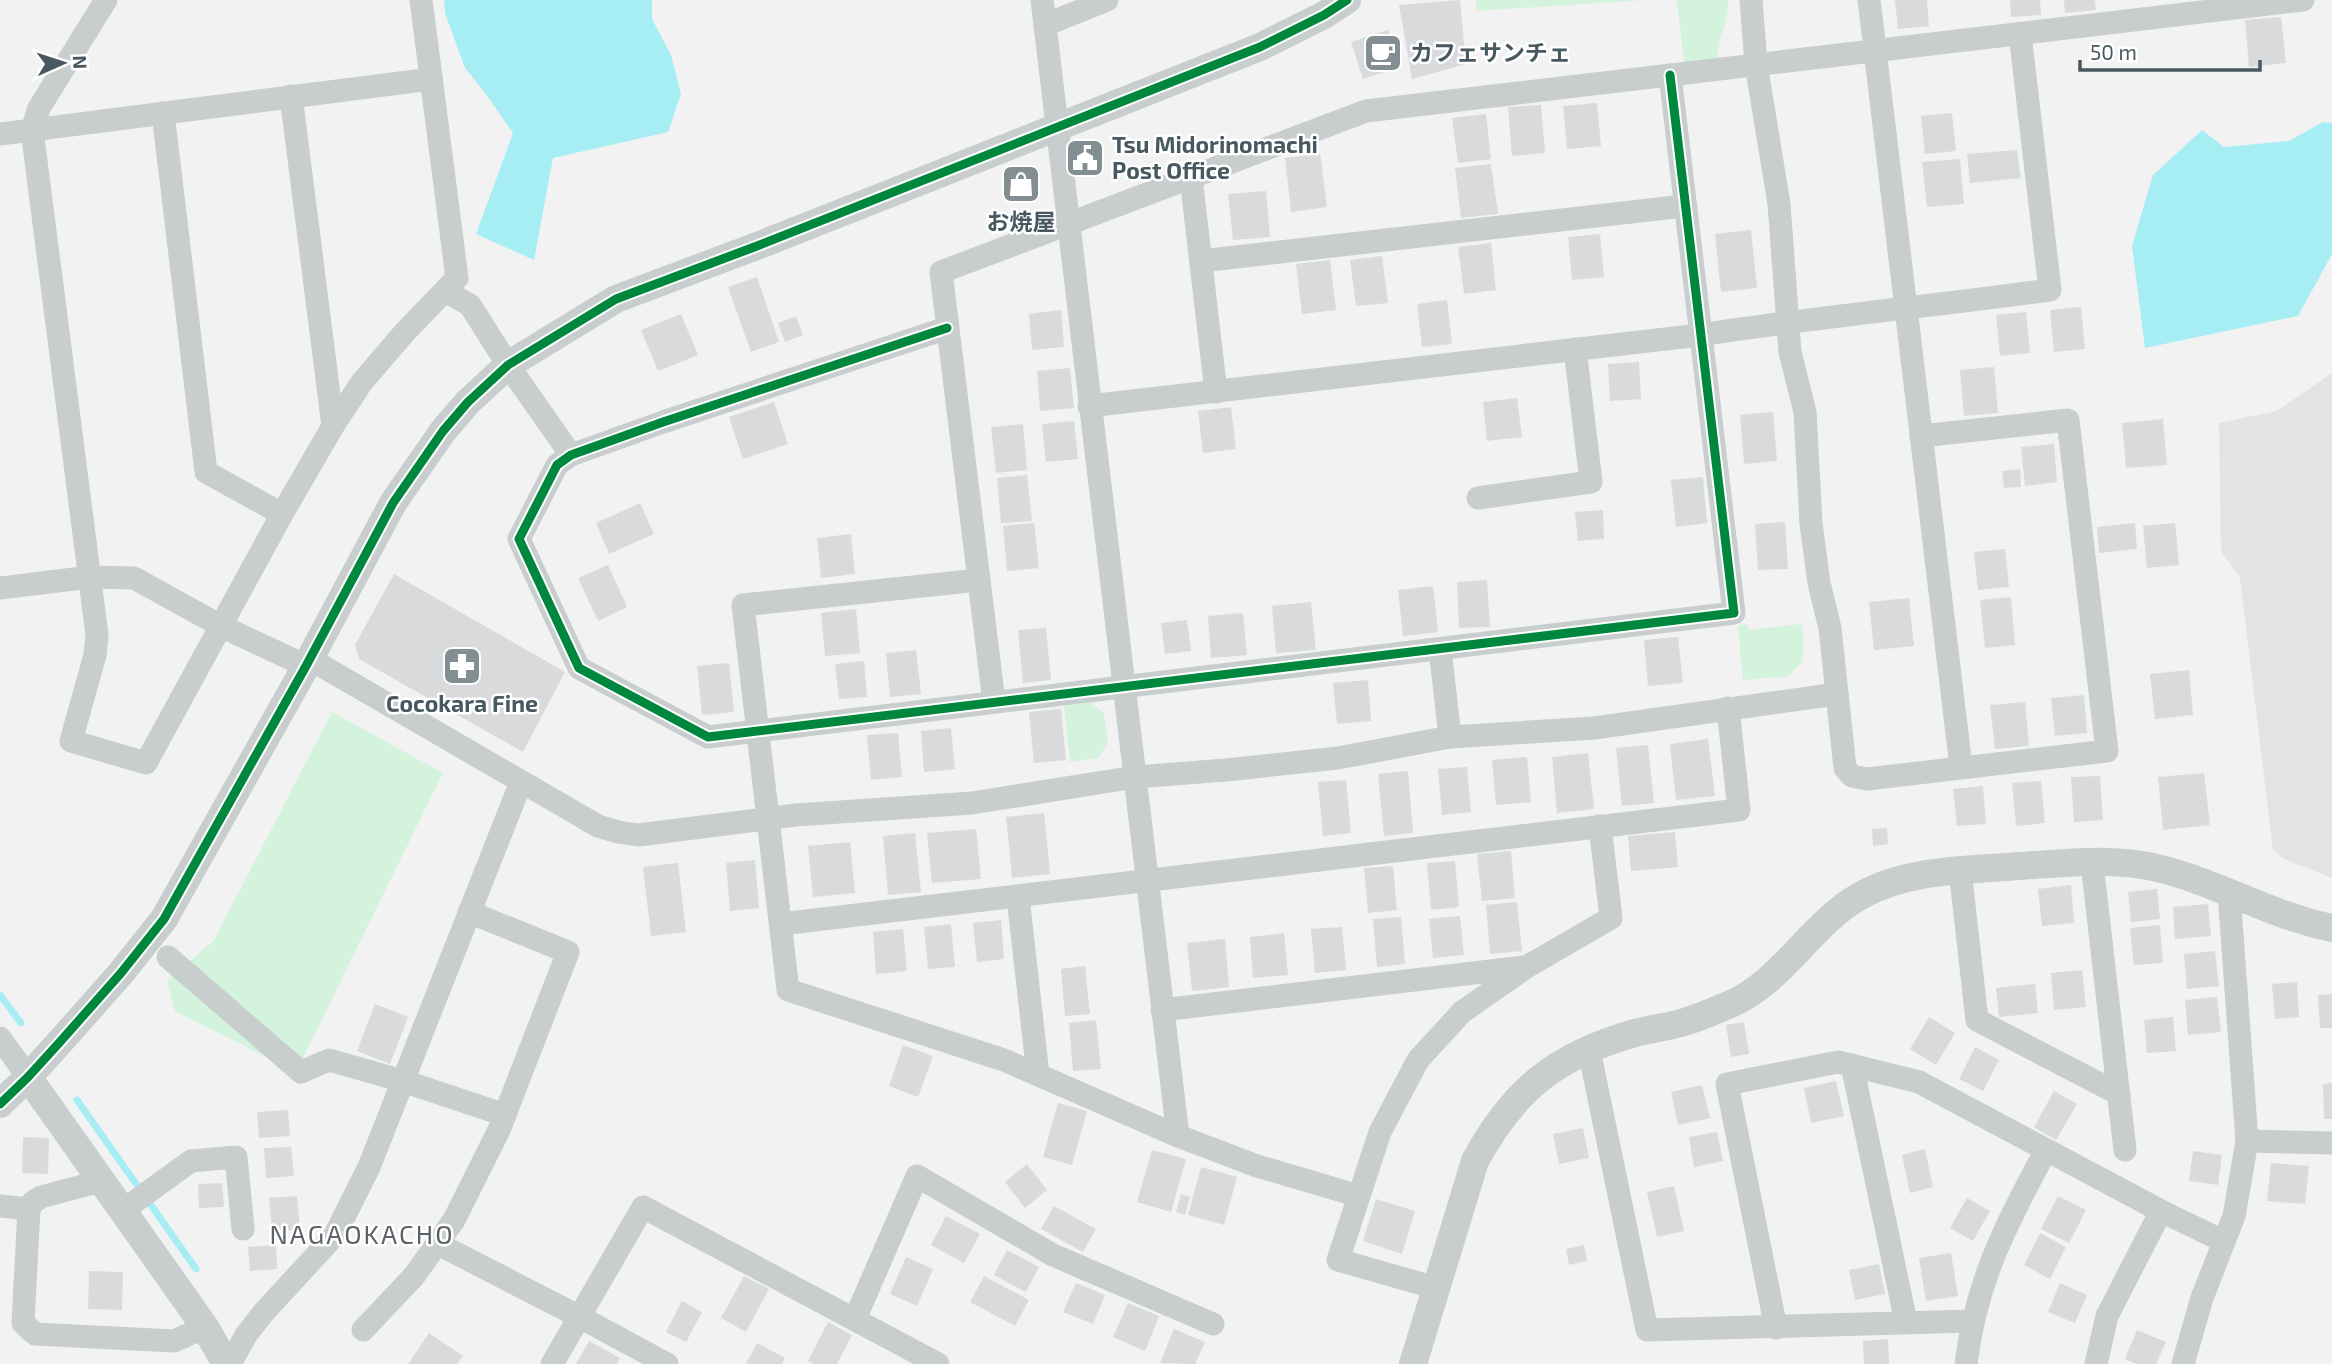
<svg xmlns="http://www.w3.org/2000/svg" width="2332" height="1364" font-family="'Exo 2','Noto Sans JP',sans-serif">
  <rect width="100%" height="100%" fill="#f2f2f2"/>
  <!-- education -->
  <polygon fill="#e3e3e4" points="2332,373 2332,878 2284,859 2273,850 2240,578 2221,551 2219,423 2277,411"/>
  <!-- green -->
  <g fill="#d4f3dc">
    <polygon points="1475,0 1644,0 1477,11"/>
    <path d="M1674,0H1728C1730,22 1716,39 1718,60L1684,63L1677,1Z"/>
    <polygon points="1747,624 1748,630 1801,624 1803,633 1803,661 1789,676 1743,680 1738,626"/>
    <polygon points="1090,702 1104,713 1108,743 1098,758 1070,762 1064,706"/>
    <polygon points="332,712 443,773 296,1072 175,1011 167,981 214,940"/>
  </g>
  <!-- water -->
  <g fill="#a6eef4">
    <polygon points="444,0 652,0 652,19 671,55 681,94 668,132 553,158 534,260 476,234 513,133 486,94 465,68 445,13"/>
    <polygon points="2323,122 2332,123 2332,254 2298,316 2145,348 2132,246 2153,175 2202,130 2224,147 2289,141"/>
  </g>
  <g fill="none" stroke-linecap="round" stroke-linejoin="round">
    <!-- stream -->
    <g stroke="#a6eef4" stroke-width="7">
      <polyline points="0,995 21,1023"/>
      <polyline points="77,1100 196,1269"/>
    </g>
  </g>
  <!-- building -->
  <g fill="#d8dadb">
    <polygon points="1460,0 1466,64 1412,79 1399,5"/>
    <polygon points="1895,0 1927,0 1929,26 1898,29"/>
    <polygon points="2010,0 2040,0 2041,15 2011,17"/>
    <polygon points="2064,0 2095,0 2096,10 2065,13"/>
    <polygon points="2281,17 2286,63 2249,67 2245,20"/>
    <polygon points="1388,30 1400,67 1363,79 1351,42"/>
    <polygon points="1597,103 1601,146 1567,149 1563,106"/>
    <polygon points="1541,105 1545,153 1512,156 1508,107"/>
    <polygon points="1952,113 1956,151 1925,154 1921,116"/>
    <polygon points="1486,114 1491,159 1458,163 1452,118"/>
    <polygon points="2017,150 2021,178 1970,183 1967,154"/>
    <polygon points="1320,153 1327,207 1291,212 1285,158"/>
    <polygon points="1960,159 1964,204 1927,207 1922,162"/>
    <polygon points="1491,164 1498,214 1461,218 1455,168"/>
    <polygon points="1266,191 1270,237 1233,240 1228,194"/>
    <polygon points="1751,230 1757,288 1721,292 1715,234"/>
    <polygon points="1600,234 1604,277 1572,280 1568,237"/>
    <polygon points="1491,243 1496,290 1464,294 1458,247"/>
    <polygon points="1382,256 1388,303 1356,306 1350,260"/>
    <polygon points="1330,260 1336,310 1302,314 1296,264"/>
    <polygon points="757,277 779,342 751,352 728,287"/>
    <polygon points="1447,300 1452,344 1422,347 1417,304"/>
    <polygon points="2081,307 2085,349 2054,352 2050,310"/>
    <polygon points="1061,310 1064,347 1032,350 1029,314"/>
    <polygon points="2026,312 2030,353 2000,356 1996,315"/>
    <polygon points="681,314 698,355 658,371 641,330"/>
    <polygon points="796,316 803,335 785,342 778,323"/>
    <polygon points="1639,362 1641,399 1610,401 1608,364"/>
    <polygon points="1994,367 1998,413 1964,416 1960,370"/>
    <polygon points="1070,368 1074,408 1040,411 1037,371"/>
    <polygon points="1517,398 1522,437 1487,441 1483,402"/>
    <polygon points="774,402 788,444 743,459 729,417"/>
    <polygon points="1231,407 1236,449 1203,453 1198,411"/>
    <polygon points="1773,412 1777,461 1744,464 1740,415"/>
    <polygon points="2163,419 2167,465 2126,468 2122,423"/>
    <polygon points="1074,421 1078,459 1046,462 1042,424"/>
    <polygon points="1023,424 1027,470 996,473 991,427"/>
    <polygon points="2054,444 2057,482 2025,486 2021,447"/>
    <polygon points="2020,469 2021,487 2004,488 2002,471"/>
    <polygon points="1027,475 1032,521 1001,523 997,478"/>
    <polygon points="1703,477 1707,523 1676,527 1671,480"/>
    <polygon points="640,503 654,534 609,554 596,523"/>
    <polygon points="1603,510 1604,539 1578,541 1575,512"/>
    <polygon points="1785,522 1788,569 1758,570 1755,524"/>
    <polygon points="1034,523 1039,568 1007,571 1003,526"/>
    <polygon points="2135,523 2137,549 2099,553 2097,527"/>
    <polygon points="2175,523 2179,565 2147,568 2143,526"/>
    <polygon points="851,534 855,574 821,578 817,538"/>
    <polygon points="2005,549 2009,587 1978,590 1974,552"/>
    <polygon points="608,565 627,607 598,621 578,578"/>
    <polygon points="394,574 565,672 523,752 359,659 355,645"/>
    <polygon points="1487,580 1490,627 1459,628 1457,582"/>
    <polygon points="1433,586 1438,632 1403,636 1398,590"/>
    <polygon points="2011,597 2015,645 1985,648 1980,600"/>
    <polygon points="1909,598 1914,646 1874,650 1869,602"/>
    <polygon points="1311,602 1316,650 1276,653 1272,606"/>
    <polygon points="856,609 860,653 825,656 821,613"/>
    <polygon points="1243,613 1247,655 1211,658 1208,616"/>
    <polygon points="1187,620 1191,651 1165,654 1161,623"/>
    <polygon points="1046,628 1051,680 1023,683 1018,630"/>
    <polygon points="1678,637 1683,683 1648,686 1644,640"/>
    <polygon points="916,650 921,694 890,697 886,653"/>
    <polygon points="864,661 867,697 839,699 835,664"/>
    <polygon points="729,663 734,712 702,715 697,666"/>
    <polygon points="2189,670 2193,715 2155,719 2150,674"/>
    <polygon points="1368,680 1371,721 1337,724 1333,683"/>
    <polygon points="2084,695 2087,733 2055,736 2051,698"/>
    <polygon points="2025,702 2029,746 1995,749 1990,705"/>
    <polygon points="1061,709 1066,760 1034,763 1029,712"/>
    <polygon points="951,728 955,769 924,772 921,731"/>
    <polygon points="898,733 902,777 871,780 867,735"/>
    <polygon points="1708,739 1715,796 1676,800 1670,744"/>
    <polygon points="1648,745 1654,803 1622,806 1616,748"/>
    <polygon points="1588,753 1594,809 1557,813 1552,757"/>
    <polygon points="1527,757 1531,802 1496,805 1492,760"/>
    <polygon points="1467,767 1471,812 1442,815 1438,769"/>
    <polygon points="1408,771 1413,833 1384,836 1378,774"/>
    <polygon points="2204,773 2210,825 2163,830 2158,777"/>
    <polygon points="2100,776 2103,820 2074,822 2071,777"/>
    <polygon points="1346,780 1351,833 1323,836 1318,782"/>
    <polygon points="2041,781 2045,823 2016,826 2012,783"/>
    <polygon points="1983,786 1986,824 1957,826 1953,789"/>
    <polygon points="1044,813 1050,874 1012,878 1006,817"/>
    <polygon points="1887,828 1888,844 1873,846 1872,829"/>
    <polygon points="976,829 981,879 932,883 927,833"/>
    <polygon points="1675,832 1678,867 1631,871 1628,836"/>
    <polygon points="915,833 921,892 888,895 883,836"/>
    <polygon points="850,842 855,893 813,897 808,846"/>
    <polygon points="1511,851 1515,898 1482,901 1477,854"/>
    <polygon points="755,860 759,908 730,911 726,863"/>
    <polygon points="1455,861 1459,907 1431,910 1427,863"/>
    <polygon points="678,863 686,932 651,936 643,867"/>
    <polygon points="1393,866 1397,910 1368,913 1364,868"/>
    <polygon points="2071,885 2074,923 2042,926 2038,889"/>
    <polygon points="2157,889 2160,919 2131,922 2128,892"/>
    <polygon points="1517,902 1522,951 1490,954 1486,905"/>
    <polygon points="2208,904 2211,936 2175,939 2173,907"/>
    <polygon points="1460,916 1464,955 1433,958 1429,919"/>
    <polygon points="1401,917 1405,964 1377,967 1373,919"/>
    <polygon points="1001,920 1004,959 977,962 973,923"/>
    <polygon points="951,924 955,967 928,969 924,927"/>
    <polygon points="2160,925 2163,963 2134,965 2130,928"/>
    <polygon points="1342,927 1346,970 1315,973 1311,929"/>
    <polygon points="903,929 907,971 876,974 873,932"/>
    <polygon points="1284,933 1288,975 1253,978 1250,937"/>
    <polygon points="1225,939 1229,987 1192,991 1187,943"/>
    <polygon points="2215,951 2219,986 2187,989 2184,954"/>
    <polygon points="1085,966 1090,1014 1065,1016 1061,969"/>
    <polygon points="2082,970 2086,1007 2054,1010 2051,973"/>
    <polygon points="2297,982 2299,1017 2275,1019 2272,984"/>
    <polygon points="2035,984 2038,1013 1999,1017 1996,988"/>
    <polygon points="2332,994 2332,1028 2320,1028 2318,995"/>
    <polygon points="2217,997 2221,1032 2188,1035 2185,1000"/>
    <polygon points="375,1004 408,1017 390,1064 357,1051"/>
    <polygon points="1929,1017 1955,1033 1936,1065 1910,1049"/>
    <polygon points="2173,1017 2176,1051 2147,1053 2144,1020"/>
    <polygon points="1096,1020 1101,1069 1073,1071 1069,1023"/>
    <polygon points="1744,1022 1749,1054 1731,1057 1726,1025"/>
    <polygon points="903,1045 933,1056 918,1097 889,1086"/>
    <polygon points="1975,1047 1999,1060 1983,1091 1959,1079"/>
    <polygon points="1836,1081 1844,1116 1811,1123 1804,1088"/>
    <polygon points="2332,1083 2332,1119 2324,1119 2323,1084"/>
    <polygon points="1702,1085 1710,1118 1678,1125 1671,1092"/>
    <polygon points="2054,1091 2077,1104 2056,1140 2034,1127"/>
    <polygon points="1058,1103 1087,1111 1072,1165 1043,1157"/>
    <polygon points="288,1110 290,1136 259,1138 257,1112"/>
    <polygon points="1583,1128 1589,1158 1559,1164 1553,1134"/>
    <polygon points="1717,1132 1723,1161 1694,1167 1689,1137"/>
    <polygon points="23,1137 49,1138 48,1174 22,1173"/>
    <polygon points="291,1147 294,1176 266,1178 264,1148"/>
    <polygon points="1925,1149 1933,1187 1910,1193 1902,1155"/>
    <polygon points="1152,1150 1186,1159 1171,1212 1137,1202"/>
    <polygon points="2193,1151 2222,1155 2218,1185 2189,1181"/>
    <polygon points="2271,1163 2309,1166 2305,1204 2267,1201"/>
    <polygon points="1027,1164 1047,1190 1025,1208 1005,1182"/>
    <polygon points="1201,1167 1237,1177 1224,1225 1188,1215"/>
    <polygon points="222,1183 224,1207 199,1208 198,1184"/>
    <polygon points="1674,1186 1684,1231 1657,1237 1647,1192"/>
    <polygon points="1181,1194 1190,1197 1185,1215 1176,1212"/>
    <polygon points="297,1196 300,1230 272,1231 269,1198"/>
    <polygon points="2058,1196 2086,1210 2069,1243 2041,1229"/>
    <polygon points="1967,1198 1990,1211 1973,1241 1950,1228"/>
    <polygon points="1376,1199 1415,1211 1402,1254 1363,1241"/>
    <polygon points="1054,1206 1096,1229 1083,1252 1041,1229"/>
    <polygon points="946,1216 980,1234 964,1263 931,1245"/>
    <polygon points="2040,1233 2066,1247 2050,1279 2024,1265"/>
    <polygon points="276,1245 277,1269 250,1271 248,1247"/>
    <polygon points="1584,1245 1587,1261 1569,1265 1566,1249"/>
    <polygon points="1007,1250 1039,1267 1026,1292 994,1275"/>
    <polygon points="1951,1253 1958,1296 1926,1301 1919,1258"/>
    <polygon points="906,1257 933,1269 917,1306 890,1294"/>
    <polygon points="1879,1264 1885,1294 1855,1300 1849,1270"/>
    <polygon points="89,1271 123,1272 122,1310 88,1309"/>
    <polygon points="744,1276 769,1289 746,1332 721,1318"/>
    <polygon points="984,1276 1029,1300 1015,1326 970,1302"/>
    <polygon points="1076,1283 1105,1295 1093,1324 1063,1312"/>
    <polygon points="2060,1283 2087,1295 2075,1323 2048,1312"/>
    <polygon points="682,1301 702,1312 686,1342 666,1332"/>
    <polygon points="1128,1303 1159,1316 1145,1351 1113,1337"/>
    <polygon points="828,1322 852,1335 837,1364 814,1364 808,1361"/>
    <polygon points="1174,1329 1205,1342 1195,1364 1160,1363"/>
    <polygon points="2137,1330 2166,1342 2156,1364 2137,1364 2125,1359"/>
    <polygon points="429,1333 463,1356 457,1364 408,1364"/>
    <polygon points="1888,1339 1889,1364 1864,1364 1863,1341"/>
    <polygon points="589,1341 620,1358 617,1364 576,1364"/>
    <polygon points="757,1343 785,1358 782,1364 746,1364"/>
  </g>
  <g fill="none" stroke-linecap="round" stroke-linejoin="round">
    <!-- minor -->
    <g stroke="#c8cdce" stroke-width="23">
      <polyline points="106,0 39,108 32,130 97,635 95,655 71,741 146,763 282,514 333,426 362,382 405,332 457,278 421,0"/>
      <polyline points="1751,0 1756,64 1779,204 1790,352 1805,412 1811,523 1819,583 1830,628 1845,768 1852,776 1867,779 2107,751 2068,420 1921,436"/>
      <polyline points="1869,0 1961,767"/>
      <polyline points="1045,25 1107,0"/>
      <polyline points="291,96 333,426"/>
      <polyline points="163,113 206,472 282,514"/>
      <polyline points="0,134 431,79"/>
      <polyline points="1191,178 1216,392"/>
      <polyline points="1201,261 1684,206"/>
      <polyline points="445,291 470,305 508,365 571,455"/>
      <polyline points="947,328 663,422 571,455 557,465 519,539 579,668 708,737 1734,613 1670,75"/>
      <path d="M1089,406L1700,335C1816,317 1933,306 2050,290L2020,34"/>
      <polyline points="1478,498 1591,482 1575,349"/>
      <polyline points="979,580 743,605 788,990 1004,1060 1178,1136 1042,0"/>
      <polyline points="0,588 90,577 134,578 221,626 306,666"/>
      <polyline points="1440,649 1450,737"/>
      <polyline points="310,659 598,826 618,832 638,835 796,815 972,803 1135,777 1226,770 1338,758 1450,737 1594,728 1837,694"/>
      <polyline points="994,702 941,272 1366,111 2303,0"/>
      <polyline points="2092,863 2125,1150"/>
      <polyline points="1960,870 1977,1020 2119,1094"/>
      <polyline points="1018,897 1038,1075"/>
      <polyline points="781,924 1739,810 1728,708"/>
      <polyline points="168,957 301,1072 329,1060 403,1081 505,1115"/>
      <polyline points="1162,1010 1524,967"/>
      <polyline points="0,1038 28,1077"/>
      <polyline points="1589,1050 1647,1330 1972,1321"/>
      <polyline points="1852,1065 1906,1322"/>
      <polyline points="1178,1136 1257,1166 1359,1196"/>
      <polyline points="2247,1141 2332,1143"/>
      <polyline points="0,1206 29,1209 33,1202 41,1197 101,1181"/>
      <polyline points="29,1209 23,1323 35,1334 174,1341 205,1327"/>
      <polyline points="122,1211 191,1161 236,1157 243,1229"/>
      <polyline points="438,1244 580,1317 667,1364"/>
      <polyline points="1436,1288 1338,1260 1380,1132 1418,1060 1462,1012 1528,966 1611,918 1600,826"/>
      <polyline points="855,1319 917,1176 1053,1255 1213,1324"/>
      <polyline points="1776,1328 1727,1084 1838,1062 1919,1082 2161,1211 2223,1241"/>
      <polyline points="363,1330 414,1276 454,1220 499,1130 568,952 469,912"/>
      <polyline points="230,1364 246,1335 264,1312 335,1235 369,1167 521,782"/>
      <polyline points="552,1364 643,1207 938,1364"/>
      <path d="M1966,1364C1976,1280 2007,1223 2046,1150"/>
      <polyline points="2096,1364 2107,1316 2161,1211"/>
      <polyline points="2183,1364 2202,1298 2234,1216 2247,1141 2229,893"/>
    </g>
    <!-- tertiary -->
    <g stroke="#c8cdce" stroke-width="28">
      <polyline points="28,1077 205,1327 226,1364"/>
      <polyline points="0,1104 28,1077 59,1043 121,973 164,919 306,666 393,503 443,431 468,402 508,365 616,299 757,246 1260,47 1324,15 1347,0"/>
      <path d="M1413,1364L1475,1161C1513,1090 1557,1055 1635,1033C1650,1029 1666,1027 1681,1023C1696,1019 1712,1012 1726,1006C1782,984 1809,925 1860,896C1907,869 1967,870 2020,866C2065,863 2113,857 2157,868C2217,882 2271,916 2332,928"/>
    </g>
    <defs>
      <g id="cycleway">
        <polyline points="947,328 663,422 571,455 557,465 519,539 579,668 708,737 1734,613 1670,75"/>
        <polyline points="0,1104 28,1077 59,1043 121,973 164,919 306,666 393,503 443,431 468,402 508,365 616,299 757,246 1260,47 1324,15 1347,0"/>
      </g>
    </defs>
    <!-- cycleway casing -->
    <use href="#cycleway" stroke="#fff" stroke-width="13"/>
    <!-- cycleway -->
    <use href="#cycleway" stroke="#00873e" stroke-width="9"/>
  </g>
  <!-- icons -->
  <defs>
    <symbol id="cafe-square" viewBox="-11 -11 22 22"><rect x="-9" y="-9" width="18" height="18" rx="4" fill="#838e93" stroke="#fff"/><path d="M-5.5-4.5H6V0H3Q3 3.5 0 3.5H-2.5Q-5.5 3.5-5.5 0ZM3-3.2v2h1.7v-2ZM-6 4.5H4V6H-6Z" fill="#fff"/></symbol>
    <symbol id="civic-square" viewBox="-11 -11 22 22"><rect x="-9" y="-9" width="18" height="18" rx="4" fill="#838e93" stroke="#fff"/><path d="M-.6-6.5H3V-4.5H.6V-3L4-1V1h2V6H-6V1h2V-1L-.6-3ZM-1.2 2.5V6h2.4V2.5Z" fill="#fff"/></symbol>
    <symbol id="shop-square" viewBox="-11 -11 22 22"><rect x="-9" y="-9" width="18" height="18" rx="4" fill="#838e93" stroke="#fff"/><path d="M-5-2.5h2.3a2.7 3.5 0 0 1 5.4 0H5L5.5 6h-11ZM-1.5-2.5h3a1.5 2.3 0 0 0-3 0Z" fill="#fff"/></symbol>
    <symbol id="pharmacy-square" viewBox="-11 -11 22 22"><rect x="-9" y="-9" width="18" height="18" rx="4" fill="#838e93" stroke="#fff"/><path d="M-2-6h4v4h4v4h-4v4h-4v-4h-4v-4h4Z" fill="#fff"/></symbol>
  </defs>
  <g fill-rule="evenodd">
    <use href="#cafe-square" x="1361" y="31" width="44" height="44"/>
    <use href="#civic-square" x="1063" y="136" width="44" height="44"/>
    <use href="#shop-square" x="999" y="162" width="44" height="44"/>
    <use href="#pharmacy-square" x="440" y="644" width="44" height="44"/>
  </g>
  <g text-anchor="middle" stroke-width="5" stroke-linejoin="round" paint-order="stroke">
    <!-- poi labels -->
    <g font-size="23" font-weight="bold" fill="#475860" stroke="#fff" text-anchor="start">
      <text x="1410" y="61">カフェサンチェ</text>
      <text x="1112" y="153">Tsu Midorinomachi<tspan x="1112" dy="26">Post Office</tspan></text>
      <text x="1021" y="230" text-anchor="middle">お焼屋</text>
      <text x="462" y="712" text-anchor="middle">Cocokara Fine</text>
    </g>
    <!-- quarter labels -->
    <g font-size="26" letter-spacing="2" fill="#5c6267" stroke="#fff">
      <text x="362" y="1244">NAGAOKACHO</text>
    </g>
  </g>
  <!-- north arrow -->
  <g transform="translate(63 63) rotate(87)" stroke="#ffffff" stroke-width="5" paint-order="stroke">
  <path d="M0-5L12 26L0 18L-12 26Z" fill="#475860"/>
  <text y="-10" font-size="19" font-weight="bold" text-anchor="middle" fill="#475860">N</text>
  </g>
  <!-- scale -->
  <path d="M2080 60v10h180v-10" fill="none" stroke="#475860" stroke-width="3.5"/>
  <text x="2090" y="60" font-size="21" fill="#475860" stroke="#ffffff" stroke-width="5" paint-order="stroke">50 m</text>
</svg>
